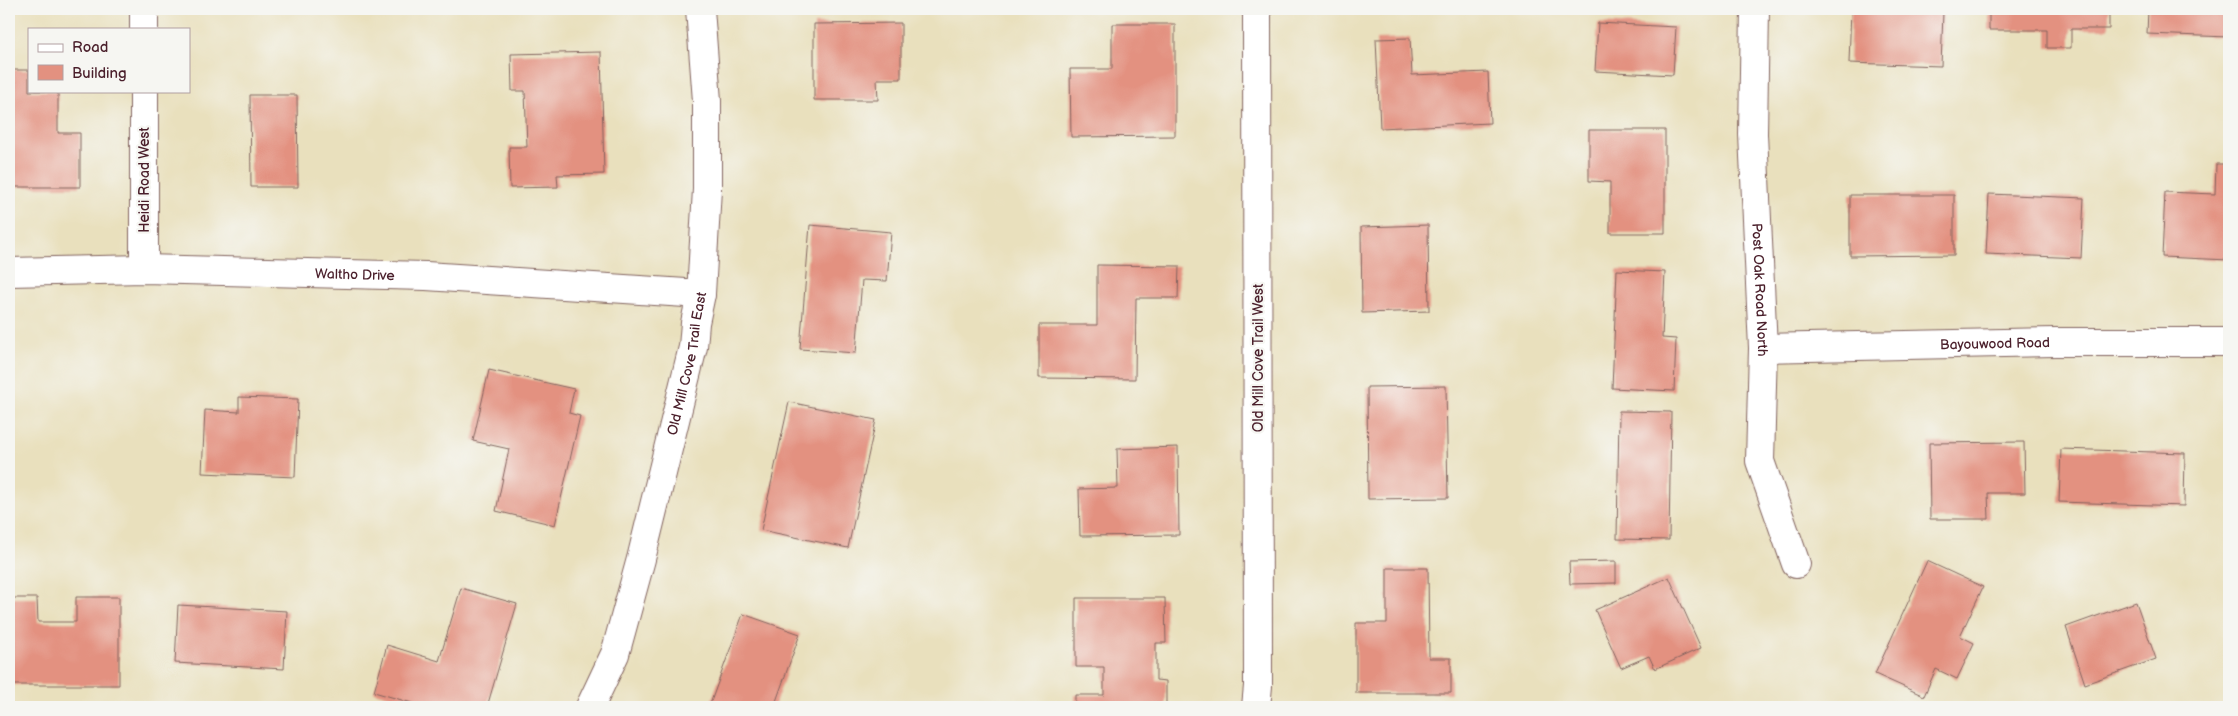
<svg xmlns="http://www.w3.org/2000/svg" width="2238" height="716" font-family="'Balsamiq Sans',sans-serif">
  <rect width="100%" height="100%" fill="#f6f6f2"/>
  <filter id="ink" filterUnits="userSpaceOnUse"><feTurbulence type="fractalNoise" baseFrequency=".02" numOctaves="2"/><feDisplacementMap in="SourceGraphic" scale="10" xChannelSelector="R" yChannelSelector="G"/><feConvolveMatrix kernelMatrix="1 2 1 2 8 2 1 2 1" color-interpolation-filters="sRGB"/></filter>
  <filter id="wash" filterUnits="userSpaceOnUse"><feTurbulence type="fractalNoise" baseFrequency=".0096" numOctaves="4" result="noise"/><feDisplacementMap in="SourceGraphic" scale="20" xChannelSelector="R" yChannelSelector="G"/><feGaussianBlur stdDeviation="1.12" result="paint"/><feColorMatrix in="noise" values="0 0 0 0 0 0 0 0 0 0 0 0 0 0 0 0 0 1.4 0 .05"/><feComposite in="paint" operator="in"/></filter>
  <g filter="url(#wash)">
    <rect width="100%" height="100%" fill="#e9e0bd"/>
    <g id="blocks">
      <!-- building -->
      <g fill="#e39180">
        <polygon points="256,9 326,9 326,12 256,10"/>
        <polygon points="1851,9 1895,9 1895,11 1943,12 1941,66 1849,63"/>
        <polygon points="1989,9 2109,9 2109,29 2071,29 2071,48 2047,48 2047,30 1989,30"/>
        <polygon points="2148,9 2229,9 2229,37 2147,34"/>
        <polygon points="901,23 901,79 877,79 878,100 814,100 814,24"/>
        <polygon points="1598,23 1676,27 1673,75 1595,71"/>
        <polygon points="1112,24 1175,24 1175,136 1071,137 1070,69 1112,69"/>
        <polygon points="1410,38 1412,75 1488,72 1490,123 1380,128 1376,39"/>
        <polygon points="601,52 604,174 557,175 558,187 510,188 509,147 527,147 525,91 512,91 511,54"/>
        <polygon points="9,70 29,70 29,91 58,91 58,133 80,133 80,187 13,187 12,173 9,173"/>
        <polygon points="250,95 297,95 298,187 251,187"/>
        <polygon points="1589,130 1665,130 1665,233 1610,233 1610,182 1589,181"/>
        <polygon points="2216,164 2229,164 2229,260 2162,257 2165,192 2215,194"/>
        <polygon points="1989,194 2084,198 2081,258 1986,254"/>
        <polygon points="1850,195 1954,195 1954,255 1850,256"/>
        <polygon points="810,225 891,232 887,281 862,280 856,353 800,349"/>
        <polygon points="1428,225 1429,311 1362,313 1361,227"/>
        <polygon points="1097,265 1179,266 1178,298 1136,298 1135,379 1039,378 1039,325 1097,325"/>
        <polygon points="1617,270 1665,272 1662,338 1676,339 1674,391 1612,388"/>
        <polygon points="489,370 574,389 569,413 580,416 555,525 496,511 509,449 473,441"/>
        <polygon points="1446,386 1448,498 1368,499 1367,387"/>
        <polygon points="239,397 298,399 295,477 202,473 205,410 239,412"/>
        <polygon points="789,402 876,420 848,548 761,530"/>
        <polygon points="1619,411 1671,412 1669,540 1617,539"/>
        <polygon points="2024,442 2025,493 1988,493 1989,519 1930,519 1929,443"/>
        <polygon points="1178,447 1179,535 1080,536 1079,489 1118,488 1117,449"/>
        <polygon points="2061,449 2185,453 2184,506 2059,502"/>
        <polygon points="1616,561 1616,583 1570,584 1569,562"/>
        <polygon points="1927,561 1983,587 1960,636 1974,643 1957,679 1936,669 1924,696 1875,674"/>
        <polygon points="1387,568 1428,568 1429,658 1451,658 1451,693 1356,693 1356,623 1387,623"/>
        <polygon points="1669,577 1701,648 1655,669 1649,656 1621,668 1595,610"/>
        <polygon points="461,588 517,604 487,707 426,707 374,692 387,645 439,661"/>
        <polygon points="76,597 119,597 119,685 9,685 9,598 37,598 38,622 76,622"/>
        <polygon points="1076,598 1165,598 1166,643 1156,643 1156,680 1166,681 1166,707 1075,707 1075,695 1104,695 1104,667 1076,667"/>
        <polygon points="2136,602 2156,659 2085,684 2066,627"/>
        <polygon points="178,605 287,611 284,669 175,663"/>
        <polygon points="743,614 800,634 774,707 709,707"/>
      </g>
    </g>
  </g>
  <g filter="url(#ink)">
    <use href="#blocks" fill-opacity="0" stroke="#82635e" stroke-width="1"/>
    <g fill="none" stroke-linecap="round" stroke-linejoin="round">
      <defs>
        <g id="minor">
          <path id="s1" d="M1755,9L1753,134L1763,348L1760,461L1796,564"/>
          <polyline points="144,29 144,9"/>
          <polyline points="144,269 144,91"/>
          <path id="s2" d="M9,272L144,269L426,276L701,294"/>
          <path id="s3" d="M1763,348L2056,342H2229"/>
          <path id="s4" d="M590,707L615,654L641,559L693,347L695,323L701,294L707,189V101L700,9"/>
          <polyline points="1256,707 1258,686 1257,9"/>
        </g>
      </defs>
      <!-- minor casing -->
      <use href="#minor" stroke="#82635e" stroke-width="30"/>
      <!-- minor -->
      <use href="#minor" stroke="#fff" stroke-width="28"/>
    </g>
  </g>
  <g text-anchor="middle" stroke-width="4.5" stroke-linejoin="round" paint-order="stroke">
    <!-- street labels -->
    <g font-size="14" fill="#4a1f2b" stroke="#f6f6f2">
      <text transform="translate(144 180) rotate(-90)" y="5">Heidi Road West</text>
      <text dy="5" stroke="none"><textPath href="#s2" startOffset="346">Waltho Drive</textPath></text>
      <text dy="5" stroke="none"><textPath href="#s1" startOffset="281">Post Oak Road North</textPath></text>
      <text dy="5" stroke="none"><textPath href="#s3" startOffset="232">Bayouwood Road</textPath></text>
      <text transform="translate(1258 358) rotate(-90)" y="5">Old Mill Cove Trail West</text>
      <text dy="5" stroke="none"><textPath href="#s4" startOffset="358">Old Mill Cove Trail East</textPath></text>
    </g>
  </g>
  <!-- margin -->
  <rect width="2238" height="716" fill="none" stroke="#f6f6f2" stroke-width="30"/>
  <!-- legend -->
  <rect x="28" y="28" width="162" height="65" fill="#f6f6f2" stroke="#b1a0a2"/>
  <rect x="38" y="44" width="25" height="8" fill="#ffffff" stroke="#b1a0a2"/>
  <text x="72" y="52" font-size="15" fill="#4a1f2b">Road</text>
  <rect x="38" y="65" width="25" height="15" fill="#e39180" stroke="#b1a0a2"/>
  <text x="72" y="78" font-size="15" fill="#4a1f2b">Building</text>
</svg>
